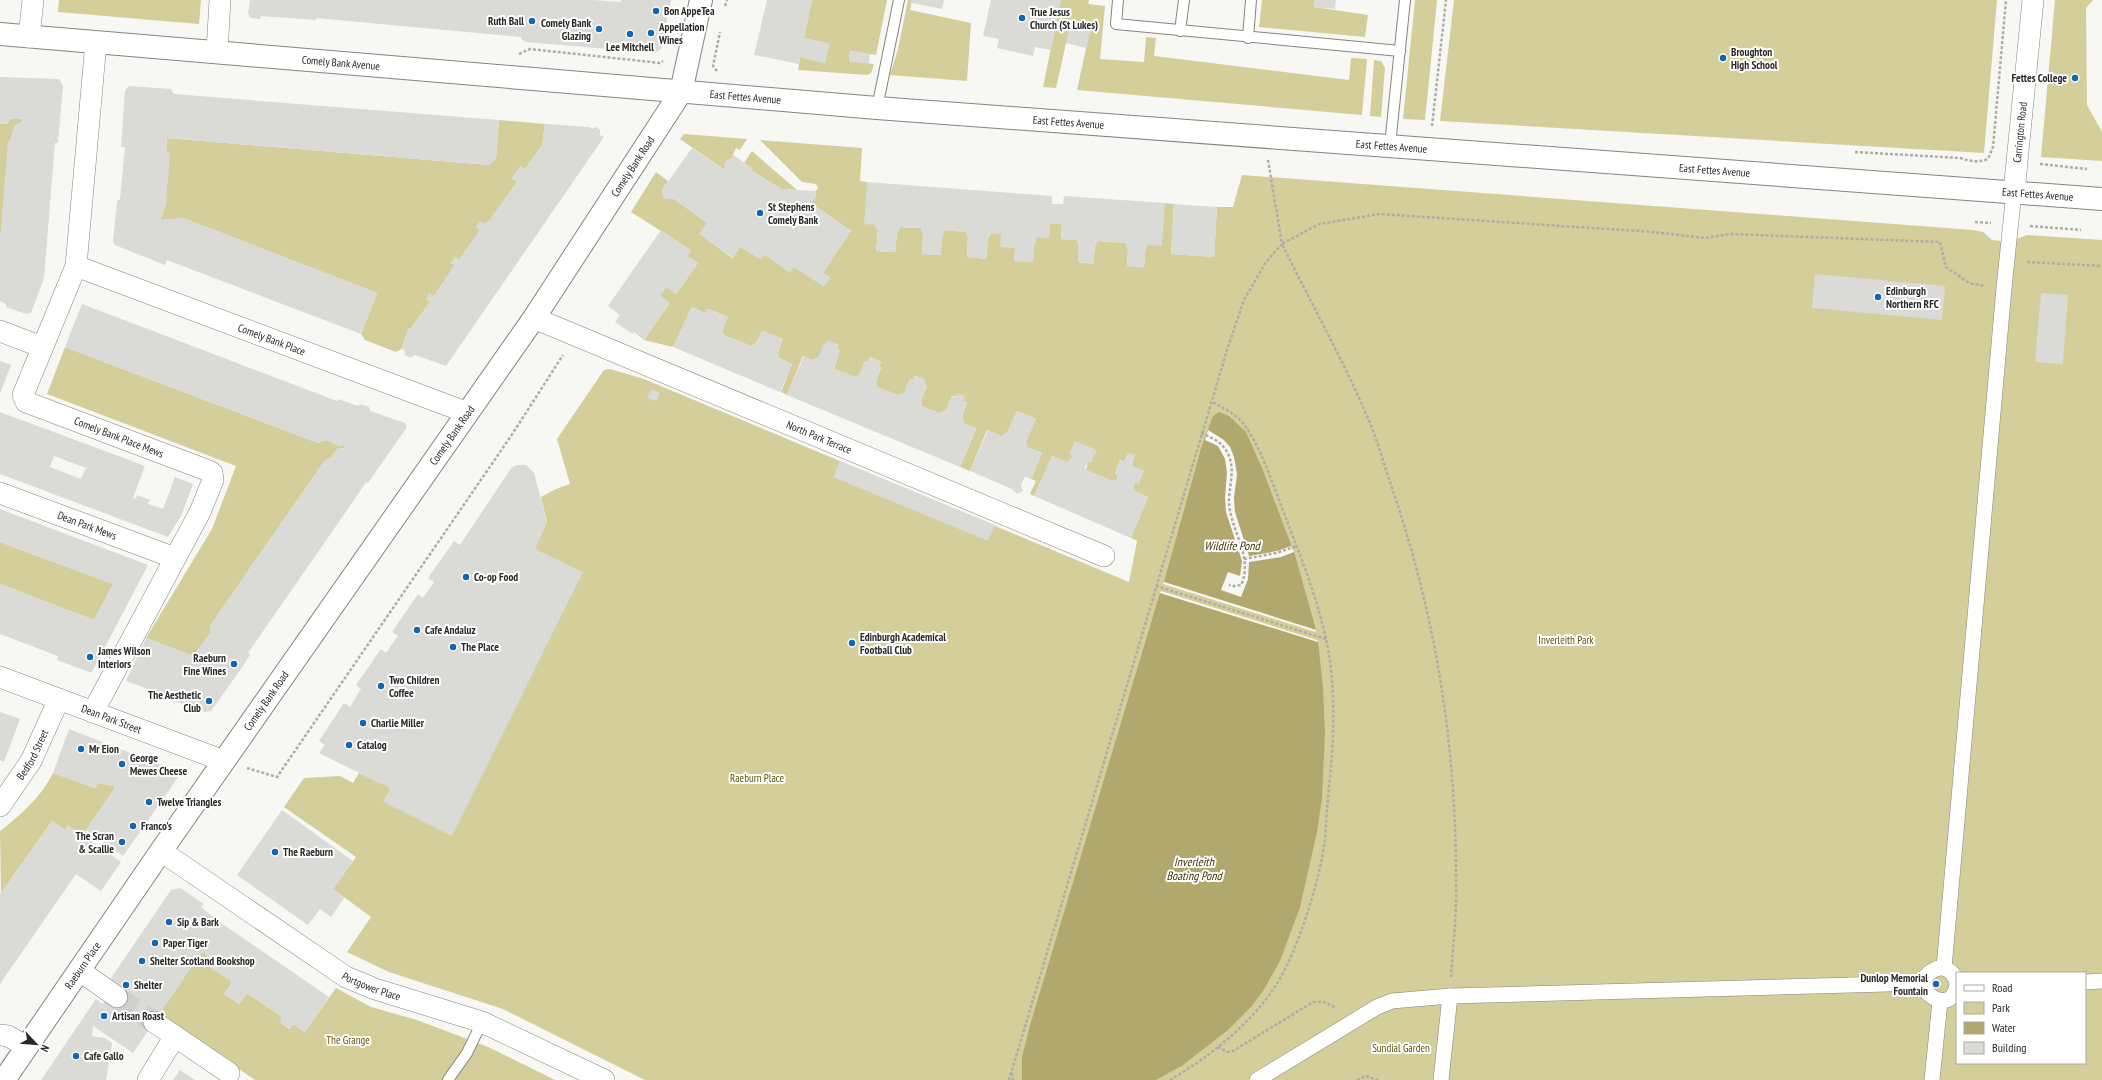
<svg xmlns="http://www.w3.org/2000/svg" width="2102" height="1080" font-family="'PT Sans Narrow',sans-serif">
  <rect width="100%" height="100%" fill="#f7f7f3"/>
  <!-- green -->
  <g fill="#d4ce9a" fill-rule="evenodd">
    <polygon points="59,0 201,0 199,24 58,12"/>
    <polygon points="812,0 887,0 876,55 850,51 849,61 874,64 871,73 867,75 798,70 800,57 825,63 829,44 804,38"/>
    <polygon points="908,0 912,0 910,10 971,23 967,81 890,75 898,49"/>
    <polygon points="1061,0 1089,0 1088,4 1105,6 1100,59 1144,62 1146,37 1156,38 1154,56 1349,80 1351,58 1367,59 1362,115 1077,90 1091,26 1071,21 1056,88 1043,87"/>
    <polygon points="1262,0 1315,0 1314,7 1368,15 1365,37 1259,27"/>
    <polygon points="1415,0 1437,0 1425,120 1403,119"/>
    <polygon points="1454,0 1997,0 1984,153 1440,121"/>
    <polygon points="2055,0 2093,0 2086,8 2087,105 2102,132 2102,161 2041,157"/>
    <polygon points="1374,60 1381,61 1385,68 1381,117 1370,116"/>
    <polygon points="10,119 22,119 23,122 15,125 11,139 0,239 0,123 7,124"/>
    <polygon points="499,120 545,124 542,145 525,169 521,166 512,178 517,182 489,221 483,224 480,221 476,227 480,230 478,233 459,260 455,257 451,263 455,265 434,296 429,294 426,299 430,302 411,328 409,328 401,349 396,352 365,340 361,334 377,293 183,218 161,220 167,138 489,165 496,159"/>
    <polygon points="684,134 747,139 740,150 736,148 731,159 727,159 725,168 722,168 680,139"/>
    <path d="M760,140L862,148L860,181L867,182L875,225L878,231L876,251L895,252L897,234L900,227L921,228L923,236L922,254L940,255L942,237L945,230L966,232L968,238L967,257L986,259L988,239L991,233L1001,234L1015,248L1014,261L1033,262L1034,245L1037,237L1049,238L1050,223L1062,224L1061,239L1077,240L1079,245L1078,262L1093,264L1095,246L1098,241L1125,243L1128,249L1127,266L1144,267L1145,251L1165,203L1174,204L1171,254L1214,257L1217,207H1233L1242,175L1973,230L1983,232L1992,240L2009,242L2027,235L2102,240V1080H645L503,1009L389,972L347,952L371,917L333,889L356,857L284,807L304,778L340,776L353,783L359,773L412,798L547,522L541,497L556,489L570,484L557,439L604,370L610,369L644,379L1129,582L1137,541L1131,538L1148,497L1134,491L1133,487L1135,482L1138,484L1144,471L1132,466L1134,455L1128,453L1124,462L1120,460L1115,474L1118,475L1117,480L1112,481L1086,470L1088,462L1069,454L1073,456L1070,460L1067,462L1052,456L1034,496L1030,494L1036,481L1031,479L1042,453L1027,447L1026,441L1036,419L1017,411L1007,433L1001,436L987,430L970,471L960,467L976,429L964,423L962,416L967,403L963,401L965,396H952L946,410L939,413L922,406L921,400L927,386L924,384L925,380L915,376L913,380L910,379L904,393L898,395L877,387L876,381L881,368L879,366L881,362L870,357L868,362L865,361L859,375L855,377L834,369L840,350L837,349L838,345L833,343L818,358L812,360L803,356L787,395L781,392L792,364L779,358L778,352L783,339L762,331L756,343L751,346L724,335L722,330L728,317L708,309L705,313L692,307L673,347L644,340L670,303L660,296L666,287L676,294L698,263L687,256L691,250L631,212L656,172L668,181L662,190L663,197L667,199H674L707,223L700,234L732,258L740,247L761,259L764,254L790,272L794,267L824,286L830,278L823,273L851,231L811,203L816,197V191L818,188L816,184L802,182ZM1957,973H2085V1063H1957Z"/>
    <polygon points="752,151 797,190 781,189 751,170 752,168 744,163"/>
    <polygon points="65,347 318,443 326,440 339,446 344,445 344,448 337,449 331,458 325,460 210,626 211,632 193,656 146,638 212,529 236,466 47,394"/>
    <polygon points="0,542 113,584 94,620 0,584"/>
    <path d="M53,773L95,788L98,783L113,786L115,788L86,830L85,837L69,826L65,830L52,821L1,893L0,831C21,815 41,797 53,773Z"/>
    <polygon points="205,952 207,959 212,963 210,967 232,982 224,994 239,1004 247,993 282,1017 280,1022 289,1029 293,1024 305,1032 336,988 371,1007 417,1020 488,1047 555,1080 255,1080 159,1014 201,953"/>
  </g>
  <!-- water -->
  <g fill="#b0a86c">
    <polygon points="1219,412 1229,416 1246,432 1262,468 1295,555 1316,630 1164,582 1202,445 1213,416"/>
    <polygon points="1160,593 1318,642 1323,687 1325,733 1322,798 1317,832 1300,907 1280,961 1263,991 1251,1007 1228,1030 1183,1065 1156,1080 1022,1080 1022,1057 1031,1022"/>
  </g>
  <!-- pier -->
  <g fill="#f7f7f3">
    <polygon points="1208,430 1224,440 1230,447 1234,457 1237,474 1234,498 1235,512 1249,556 1277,551 1291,546 1294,552 1281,557 1249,562 1248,579 1241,597 1221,590 1228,572 1240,576 1242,561 1226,512 1225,497 1227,473 1225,459 1218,446 1205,440"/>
    <polygon points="1164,582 1316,630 1316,632 1163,584"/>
    <polygon points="1161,591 1317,640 1318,642 1160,593"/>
  </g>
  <!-- building -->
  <g fill="#dadad6" fill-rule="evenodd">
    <polygon points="250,0 593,0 621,2 621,0 671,0 661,49 655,53 526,42 521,39 521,37 316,18 316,20 261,16 260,19 251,18 248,14"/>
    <polygon points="767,0 812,0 804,38 829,44 825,63 800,57 799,64 754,55"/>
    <polygon points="912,0 944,0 942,9 912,3"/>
    <polygon points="991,0 1061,0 1051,50 1035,47 1033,56 997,48 999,39 983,36"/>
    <polygon points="1315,0 1336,0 1335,9 1314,7"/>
    <polygon points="1071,21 1092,26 1086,48 1066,43"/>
    <polygon points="850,51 870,54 869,64 849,61"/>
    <polygon points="0,77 59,79 63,86 58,143 55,143 44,278 31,313 26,314 6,307 6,304 0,301 0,239 8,142 11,139 15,125 23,122 22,119 10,119 7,124 0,123"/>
    <polygon points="129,86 171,89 174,94 499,120 496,159 489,165 167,138 166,150 170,154 166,204 161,220 183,218 377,293 361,334 167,260 165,265 115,245 113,242 117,201 120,199 125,147 121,147 125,91"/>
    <polygon points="545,124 589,127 592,129 596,127 600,130 600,135 604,137 446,366 415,355 411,358 405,355 404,350 401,349 409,328 411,328 430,302 426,299 429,293 434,296 455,265 451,263 455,257 459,260 480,230 476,227 480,221 483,224 489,221 517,182 512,178 516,172 521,166 525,169 542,145"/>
    <polygon points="692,148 722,168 725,168 724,164 727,159 731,159 732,154 752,168 751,170 781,189 816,191 816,197 811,203 851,231 823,273 830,278 824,287 794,267 790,273 764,254 761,259 740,247 733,258 699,234 707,223 674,199 667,199 663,197 662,190"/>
    <polygon points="867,182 1052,196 1052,204 1063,204 1064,196 1165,203 1162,246 1148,245 1145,251 1144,267 1127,266 1128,249 1125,243 1098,241 1095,246 1093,264 1078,262 1079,245 1077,240 1061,239 1062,224 1050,223 1049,238 1037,237 1034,245 1033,262 1014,261 1015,248 1000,247 1001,234 991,233 988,239 986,259 967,257 968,238 966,232 956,231 945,230 942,237 941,255 922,254 923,236 921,228 900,227 897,234 895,252 876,251 878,231 875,225 864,224"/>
    <polygon points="1174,204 1217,207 1214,257 1171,254"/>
    <polygon points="661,230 691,250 687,256 698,263 676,294 666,287 660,296 670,303 644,340 634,332 633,334 615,322 620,315 608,306"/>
    <polygon points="1815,274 1945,286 1942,320 1812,308"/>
    <polygon points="2041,293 2068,295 2063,364 2035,362"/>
    <polygon points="82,304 337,401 338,399 358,406 361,404 369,407 370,411 405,423 407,427 368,483 366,482 352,503 248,653 250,655 241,669 211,711 205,712 169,699 170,697 126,681 146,638 193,656 211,632 210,626 325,460 331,458 337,449 344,448 344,445 339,446 326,440 318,443 65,347"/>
    <polygon points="692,307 705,313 707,309 728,317 722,330 724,335 751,346 756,343 762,330 783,339 778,352 779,358 792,364 780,392 673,347"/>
    <polygon points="828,340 839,345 837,349 840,350 834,369 855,377 859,375 865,361 868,362 870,357 876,360 881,362 879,366 881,367 876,381 877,387 898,395 904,393 910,379 913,380 914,376 920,378 925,380 924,384 927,386 921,400 922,406 939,413 946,410 952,396 955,397 957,393 965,396 963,401 967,403 962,416 964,423 976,428 960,467 787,395 804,356 812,360 818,358 824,343 826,344"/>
    <polygon points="0,361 11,365 0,394"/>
    <polygon points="651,389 660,393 656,401 647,398"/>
    <polygon points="1017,411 1036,419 1026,441 1027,447 1042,453 1031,479 1025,477 1021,485 1023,491 1017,494 1012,489 970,471 988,430 1001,436 1007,433"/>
    <path d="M0,412L145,466L133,498L135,499L137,495L150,500L148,504L163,509L175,477L193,484L181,516L168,537L0,474ZM54,456L86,468L81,479L50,467Z"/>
    <polygon points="1075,441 1097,450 1091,463 1088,462 1085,467 1086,470 1100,476 1112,481 1117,480 1118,475 1115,474 1120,460 1124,462 1128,453 1135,455 1132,466 1144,471 1138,484 1135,482 1133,487 1134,491 1148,497 1131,538 1034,496 1052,456 1067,462 1070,460 1073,456 1069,454"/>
    <polygon points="840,461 995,525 988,541 833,477"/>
    <polygon points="517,465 526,465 534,473 547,522 535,549 583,572 452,836 383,802 390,788 319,753 325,745 319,741 344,703 350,707 361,689 356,685 381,649 386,653 398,636 392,632 418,594 423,598 434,582 428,578 454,541 460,545 512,467"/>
    <polygon points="0,509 148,565 92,672 89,672 57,660 58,656 0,634 0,584 94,620 113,584 0,542"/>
    <polygon points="0,712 20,719 4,762 0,760"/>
    <polygon points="69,729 174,770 179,776 123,856 86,830 112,792 115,788 113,786 98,783 95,788 53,773"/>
    <polygon points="282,810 353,861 333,889 345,897 331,917 320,909 308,925 237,875"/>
    <polygon points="52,821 65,830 68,825 121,862 101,891 76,874 0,984 0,892 1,893"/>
    <polygon points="180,888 204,904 201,907 221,923 329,997 305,1033 293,1024 290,1029 279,1022 282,1017 247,993 239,1004 224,994 232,982 209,967 212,963 207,959 205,952 201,953 133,1053 93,1026 92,1036 105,1038 112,1043 106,1080 41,1080 96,999 103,1004 107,998 109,981 171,890"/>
    <polygon points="180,1070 195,1080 173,1080"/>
  </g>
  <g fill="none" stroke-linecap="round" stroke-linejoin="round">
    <!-- minor-tunnel -->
    <polyline stroke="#cececa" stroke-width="21" stroke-dasharray="21 10" stroke-linecap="butt" points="117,997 154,1022"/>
    <defs>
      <g id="service">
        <polyline points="1118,0 1116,24 1400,51"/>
        <polyline points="1180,31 1184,0"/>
        <polyline points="1248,38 1251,0"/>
        <polyline points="877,108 899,0"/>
        <polyline points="1390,145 1405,0"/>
        <polyline points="448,1080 467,1053 482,1022"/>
      </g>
      <g id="pedestrian">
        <polyline points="1944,968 2004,288 2014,192"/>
        <polyline points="2085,982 2102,981"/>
        <path d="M1957,984C1955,972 1944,963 1932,971C1906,987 1951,1020 1957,985"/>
        <polyline points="1257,1080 1377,1007 1392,1001 1450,996 1925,983"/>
        <polyline points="1441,1080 1450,996"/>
        <polyline points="1932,1080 1940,1001"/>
      </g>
      <g id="minor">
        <polyline points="29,37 33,0"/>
        <polyline points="217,52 220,0"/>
        <path id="s1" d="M2014,192L2033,0"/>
        <path id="s2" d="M76,266L468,413"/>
        <path id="s3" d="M534,318L1104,556"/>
        <polyline points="0,331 42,347"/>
        <path id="s4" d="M0,493L175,558"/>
        <path id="s5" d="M0,677L224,761"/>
        <polyline points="93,712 200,512 213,480 212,473 209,471 26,402 23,395 76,266 96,42"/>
        <path id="s6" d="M0,806L31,761L59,699"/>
        <path id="s7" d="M161,851L346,977L375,989L482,1022L604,1080"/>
        <polyline points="80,971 117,997"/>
        <polyline points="154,1022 229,1073"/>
        <polyline points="0,1035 8,1036 27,1047"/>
        <polyline points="148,1080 175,1036"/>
      </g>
      <g id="tertiary">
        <path id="s8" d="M0,34L877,108L2102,199"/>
      </g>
      <g id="secondary">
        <path id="s9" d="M4,1080L161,851L534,318L681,92L701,0"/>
      </g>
    </defs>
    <!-- service casing -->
    <use href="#service" stroke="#858481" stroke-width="12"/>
    <!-- pedestrian casing -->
    <use href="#pedestrian" stroke="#858481" stroke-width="16"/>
    <!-- minor casing -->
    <use href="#minor" stroke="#858481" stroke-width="22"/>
    <!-- tertiary casing -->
    <use href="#tertiary" stroke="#858481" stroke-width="24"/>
    <!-- secondary casing -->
    <use href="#secondary" stroke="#858481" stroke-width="24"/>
    <!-- path -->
    <g stroke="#adadaa" stroke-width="2.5" stroke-dasharray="3 2" stroke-linecap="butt">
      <polyline points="725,6 727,0"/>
      <polyline points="519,54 530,49 660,63 663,61"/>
      <polyline points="717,71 713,66 720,32"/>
      <polyline points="1432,126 1446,0"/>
      <path d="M1855,152L1960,158C1970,161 1978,163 1988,159L1993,147L2006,0"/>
      <polyline points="2040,164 2087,169"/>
      <polyline points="1975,222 1991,223"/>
      <polyline points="2030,226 2081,230"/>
      <polyline points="2027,262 2102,266"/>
      <path d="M1201,433C1213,438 1224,443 1229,456C1235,471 1229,486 1229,502C1230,529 1254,558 1241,585L1234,586L1229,585"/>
      <polyline points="1244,559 1276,553 1297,546"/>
      <polyline points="1156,586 1326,639"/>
      <polyline points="247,768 277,777 511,436 563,355"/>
      <path d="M1451,977C1453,946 1457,913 1456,881C1456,743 1436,616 1391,485C1383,462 1377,438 1367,416C1342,358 1310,301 1282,244L1319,224L1380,214L1653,232L1705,238L1731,234L1940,242L1946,267L1969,283L1985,286"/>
      <polyline points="1218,1047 1227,1052 1233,1051 1313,1002 1324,1002 1337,1008"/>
      <polyline points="1012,1073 1013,1080"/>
      <polyline points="1009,1080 1228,347 1244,300 1266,262 1282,244 1268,160"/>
      <path d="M1170,1080C1208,1058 1252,1023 1276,985C1298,951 1320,880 1325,839C1326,829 1326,819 1327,808C1333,752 1338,694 1326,639C1317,598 1302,560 1287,521C1277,496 1258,437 1240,420C1232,412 1221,407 1211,401"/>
      <polyline points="1357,1080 1366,1076 1378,1080"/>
    </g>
    <!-- service -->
    <use href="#service" stroke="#fff" stroke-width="10"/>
    <!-- pedestrian -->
    <use href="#pedestrian" stroke="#fff" stroke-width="15"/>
    <!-- minor -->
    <use href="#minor" stroke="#fff" stroke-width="21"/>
    <!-- tertiary -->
    <use href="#tertiary" stroke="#fff" stroke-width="22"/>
    <!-- secondary -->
    <use href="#secondary" stroke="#fff" stroke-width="22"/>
  </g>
  <!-- markers -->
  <g fill="#1068b5" stroke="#fff" stroke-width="1.5">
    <circle cx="656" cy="11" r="4"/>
    <circle cx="1022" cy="18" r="4"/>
    <circle cx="532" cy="21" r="4"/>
    <circle cx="599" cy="29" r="4"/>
    <circle cx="651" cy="33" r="4"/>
    <circle cx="630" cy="34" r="4"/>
    <circle cx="1723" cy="58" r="4"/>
    <circle cx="2075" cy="78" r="4"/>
    <circle cx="760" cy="213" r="4"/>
    <circle cx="1878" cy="297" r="4"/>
    <circle cx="466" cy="577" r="4"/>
    <circle cx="417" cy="630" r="4"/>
    <circle cx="852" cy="643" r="4"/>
    <circle cx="453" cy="647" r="4"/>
    <circle cx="90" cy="657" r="4"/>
    <circle cx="234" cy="664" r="4"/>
    <circle cx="381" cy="686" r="4"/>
    <circle cx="209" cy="701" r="4"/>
    <circle cx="363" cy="723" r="4"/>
    <circle cx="349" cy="745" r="4"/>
    <circle cx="81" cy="749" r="4"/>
    <circle cx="122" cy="764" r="4"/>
    <circle cx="149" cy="802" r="4"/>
    <circle cx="133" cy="826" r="4"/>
    <circle cx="122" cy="842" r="4"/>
    <circle cx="275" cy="852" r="4"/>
    <circle cx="169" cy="922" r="4"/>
    <circle cx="155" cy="943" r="4"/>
    <circle cx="142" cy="961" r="4"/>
    <circle cx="1936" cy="984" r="4"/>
    <circle cx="126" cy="985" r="4"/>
    <circle cx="104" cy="1016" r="4"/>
    <circle cx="76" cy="1056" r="4"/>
  </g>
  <g text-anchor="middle" stroke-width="4" stroke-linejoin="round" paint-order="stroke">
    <!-- poi labels -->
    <g font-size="11" font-weight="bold" fill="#292928" stroke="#fff" text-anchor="start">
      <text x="664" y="15">Bon AppeTea</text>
      <text x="1030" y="16">True Jesus<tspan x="1030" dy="13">Church (St Lukes)</tspan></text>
      <text x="524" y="25" text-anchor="end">Ruth Ball</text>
      <text x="591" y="27" text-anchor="end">Comely Bank<tspan x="591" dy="13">Glazing</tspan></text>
      <text x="659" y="31">Appellation<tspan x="659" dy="13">Wines</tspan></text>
      <text x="630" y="51" text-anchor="middle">Lee Mitchell</text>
      <text x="1731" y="56">Broughton<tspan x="1731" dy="13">High School</tspan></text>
      <text x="2067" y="82" text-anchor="end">Fettes College</text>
      <text x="768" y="211">St Stephens<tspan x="768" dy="13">Comely Bank</tspan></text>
      <text x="1886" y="295">Edinburgh<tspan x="1886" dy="13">Northern RFC</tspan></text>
      <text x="474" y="581">Co-op Food</text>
      <text x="425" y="634">Cafe Andaluz</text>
      <text x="860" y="641">Edinburgh Academical<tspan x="860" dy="13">Football Club</tspan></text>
      <text x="461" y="651">The Place</text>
      <text x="98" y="655">James Wilson<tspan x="98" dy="13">Interiors</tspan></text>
      <text x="226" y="662" text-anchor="end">Raeburn<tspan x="226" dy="13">Fine Wines</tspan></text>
      <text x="389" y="684">Two Children<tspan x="389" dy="13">Coffee</tspan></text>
      <text x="201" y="699" text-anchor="end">The Aesthetic<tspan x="201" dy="13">Club</tspan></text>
      <text x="371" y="727">Charlie Miller</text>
      <text x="357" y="749">Catalog</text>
      <text x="89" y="753">Mr Eion</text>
      <text x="130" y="762">George<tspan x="130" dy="13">Mewes Cheese</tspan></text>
      <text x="157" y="806">Twelve Triangles</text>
      <text x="141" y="830">Franco's</text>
      <text x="114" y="840" text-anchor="end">The Scran<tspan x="114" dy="13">&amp; Scallie</tspan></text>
      <text x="283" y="856">The Raeburn</text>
      <text x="177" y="926">Sip &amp; Bark</text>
      <text x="163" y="947">Paper Tiger</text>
      <text x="150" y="965">Shelter Scotland Bookshop</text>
      <text x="1928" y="982" text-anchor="end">Dunlop Memorial<tspan x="1928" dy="13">Fountain</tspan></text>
      <text x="134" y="989">Shelter</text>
      <text x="112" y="1020">Artisan Roast</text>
      <text x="84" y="1060">Cafe Gallo</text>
    </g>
    <!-- street labels -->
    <g font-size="11" fill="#292928" stroke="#fff">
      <text dy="4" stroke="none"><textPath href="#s8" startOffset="342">Comely Bank Avenue</textPath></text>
      <text dy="4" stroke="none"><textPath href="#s8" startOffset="748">East Fettes Avenue</textPath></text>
      <text dy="4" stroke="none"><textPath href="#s8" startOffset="1072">East Fettes Avenue</textPath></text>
      <text dy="4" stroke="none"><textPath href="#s1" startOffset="60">Carrington Road</textPath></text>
      <text dy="4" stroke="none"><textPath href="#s8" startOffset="1396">East Fettes Avenue</textPath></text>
      <text dy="4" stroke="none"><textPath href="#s9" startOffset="1109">Comely Bank Road</textPath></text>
      <text dy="4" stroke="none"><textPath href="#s8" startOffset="1720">East Fettes Avenue</textPath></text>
      <text dy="4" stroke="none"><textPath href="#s8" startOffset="2044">East Fettes Avenue</textPath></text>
      <text dy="4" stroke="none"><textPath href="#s2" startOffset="209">Comely Bank Place</textPath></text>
      <text dy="4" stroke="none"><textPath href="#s9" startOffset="785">Comely Bank Road</textPath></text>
      <text transform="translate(119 437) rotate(21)" y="4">Comely Bank Place Mews</text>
      <text dy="4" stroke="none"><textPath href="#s3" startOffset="309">North Park Terrace</textPath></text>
      <text dy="4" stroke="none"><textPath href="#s4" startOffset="93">Dean Park Mews</textPath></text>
      <text dy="4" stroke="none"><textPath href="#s9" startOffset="461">Comely Bank Road</textPath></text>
      <text dy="4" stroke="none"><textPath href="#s5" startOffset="119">Dean Park Street</textPath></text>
      <text dy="4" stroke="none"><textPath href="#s6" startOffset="61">Bedford Street</textPath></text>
      <text dy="4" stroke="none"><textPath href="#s9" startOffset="139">Raeburn Place</textPath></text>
      <text dy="4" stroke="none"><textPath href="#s7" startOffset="251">Portgower Place</textPath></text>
    </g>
    <!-- park labels -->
    <g font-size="11" fill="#5c5308" stroke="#fff">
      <text x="1566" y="644">Inverleith Park</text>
      <text x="757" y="782">Raeburn Place</text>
      <text x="348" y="1044">The Grange</text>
      <text x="1401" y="1052">Sundial Garden</text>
    </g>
    <!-- water labels -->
    <g font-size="12" font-style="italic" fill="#3e3806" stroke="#fff">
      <text x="1232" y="550">Wildlife Pond</text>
      <text x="1194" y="866">Inverleith<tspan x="1194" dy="14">Boating Pond</tspan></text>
    </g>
  </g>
  <!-- legend -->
  <rect x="1956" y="972" width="130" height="92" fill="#ffffff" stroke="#a9a9a9"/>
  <rect x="1964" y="985" width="20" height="6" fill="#ffffff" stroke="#a9a9a9"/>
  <text x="1992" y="992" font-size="12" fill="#292928">Road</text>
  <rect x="1964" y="1002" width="20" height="12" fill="#d4ce9a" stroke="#a9a9a9"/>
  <text x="1992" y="1012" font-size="12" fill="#292928">Park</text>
  <rect x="1964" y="1022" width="20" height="12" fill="#b0a86c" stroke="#a9a9a9"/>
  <text x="1992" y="1032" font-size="12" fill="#292928">Water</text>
  <rect x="1964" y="1042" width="20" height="12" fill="#dadad6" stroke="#a9a9a9"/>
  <text x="1992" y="1052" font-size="12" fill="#292928">Building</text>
  <!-- north arrow -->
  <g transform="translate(36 1044) rotate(116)" stroke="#ffffff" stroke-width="3" paint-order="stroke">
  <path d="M0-3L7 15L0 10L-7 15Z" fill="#292928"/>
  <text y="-6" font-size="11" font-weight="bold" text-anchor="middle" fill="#292928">N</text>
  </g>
</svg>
